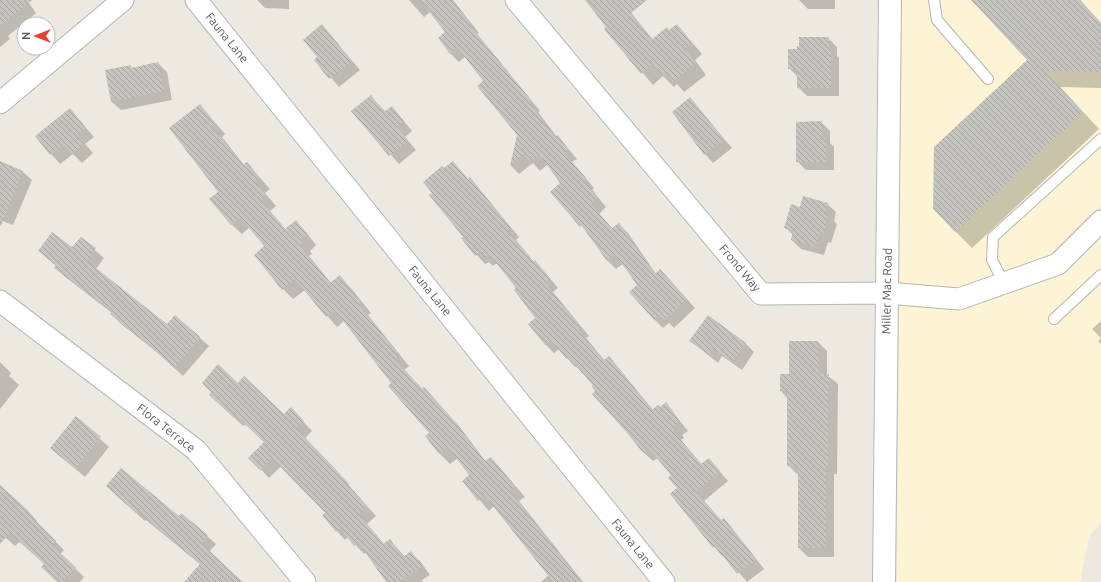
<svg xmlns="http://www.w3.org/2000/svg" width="1101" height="582" font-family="Ubuntu,sans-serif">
  <defs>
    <pattern id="building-back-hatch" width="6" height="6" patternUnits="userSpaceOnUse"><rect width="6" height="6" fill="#c6c4be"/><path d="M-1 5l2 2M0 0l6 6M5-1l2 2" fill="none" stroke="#a4a29e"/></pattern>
  </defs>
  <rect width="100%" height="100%" fill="#ece9e0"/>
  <!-- commercial -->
  <g fill="#fcf4d5">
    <polygon points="902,0 1101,0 1101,205 1050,255 957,288 899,283"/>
    <polygon points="1101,238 1101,522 1089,537 1080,582 897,582 899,305 963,310 1062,275"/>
  </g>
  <!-- shadow -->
  <g fill="#0003">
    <polygon points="0,0 27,0 36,13 8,36 10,39 0,47"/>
    <polygon points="257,0 289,0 289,9 265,8"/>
    <polygon points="409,0 453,0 479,33 477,34 540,111 538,112 557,137 566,146 577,159 572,162 594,188 592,190 606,207 599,214 612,229 619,224 628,233 656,274 669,279 695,308 674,328 669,323 663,328 654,319 638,285 623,264 616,269 607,260 590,235 551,192 562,183 548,164 540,171 533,163 519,174 511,166 518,135 485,81 466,56 459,62 450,53 446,32 430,12 424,17"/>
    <polygon points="586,0 621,0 653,40 677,25 702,54 695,60 706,75 684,92 677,84 674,87 663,76 653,85 606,29 608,27"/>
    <polygon points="799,0 835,0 835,9 808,9"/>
    <polygon points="973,0 1080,0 1101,23 1101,88 1060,87 1099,129 972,248 955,231 1028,60"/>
    <polygon points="322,26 360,70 339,87 316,60 318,58"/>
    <polygon points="828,38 837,47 837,56 839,58 839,96 807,96 798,87 798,77 789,68 798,50"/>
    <polygon points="158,63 167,72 172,100 121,110 112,102 130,66 133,68"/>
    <polygon points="371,97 386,112 392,107 412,131 405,137 416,150 399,164 353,111"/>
    <polygon points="690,99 732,148 713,163 705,154"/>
    <polygon points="200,105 225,134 222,137 244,165 247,163 270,189 265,193 276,206 270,211 286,230 296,222 306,232 316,245 310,251 312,254 309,256 331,283 339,276 350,287 371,313 368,315 409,366 404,370 460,427 486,462 491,458 501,469 525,497 519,501 583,582 541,582 549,575 494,506 489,511 463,481 471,475 458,458 450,464 440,454 426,436 430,433 344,321 337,327 305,290 293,299 283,289 266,246 250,227 242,234 231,224 220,192"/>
    <polygon points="70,110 94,137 85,144 93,153 82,163 73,154 60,164 36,137"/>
    <polygon points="821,122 830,131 830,143 834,147 834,170 806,170 797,161"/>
    <polygon points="0,168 23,172 32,180 13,225 0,220"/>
    <polygon points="470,178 519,237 516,240 534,262 544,271 558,288 553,292 589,336 586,338 605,361 609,357 617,366 653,410 666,404 688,431 682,435 684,438 681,440 702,465 709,459 728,481 704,501 722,521 723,520 732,528 764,569 747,582 724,555 722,556 714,547 678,489 673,476 658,458 653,461 644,453 597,391 594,386 577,366 575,367 559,349 554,353 545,344 537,319 517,288 497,263 493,266 489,262 485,264 462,238 464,237 468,180"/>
    <polygon points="827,204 836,212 834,221 837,224 831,243 828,242 824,255 801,249 792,240 793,235 785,227 801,208"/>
    <polygon points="81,238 104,258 96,269 167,326 175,316 209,346 183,376 159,354 120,323 111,314 112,313 64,276 55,268 56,266 39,251 73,249"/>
    <polygon points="1101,321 1101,344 1098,341 1101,338 1092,329"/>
    <polygon points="691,341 745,343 754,352 742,370 722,356 718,363"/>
    <polygon points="818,342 827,351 827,375 838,384 837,474 834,474 834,557 808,557 799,548 799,474 797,474 788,465 788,399 781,391 781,375 790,375"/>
    <polygon points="0,362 11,373 9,376 19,385 0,409"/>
    <polygon points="238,384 284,416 291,409 312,431 306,437 306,440 349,484 348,485 376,516 367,524 384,544 390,540 405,557 411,553 420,561 430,575 422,580 423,582 387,582 366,552 364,554 348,537 345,540 337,531 326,513 281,466 269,478 250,458 265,443 246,424 243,426 219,403"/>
    <polygon points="76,418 109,447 85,477 51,448"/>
    <polygon points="4,490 29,512 37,521 36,522 64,550 60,554 84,577 80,582 58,582 45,564 20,541 15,546 0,533 0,494"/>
    <polygon points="116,495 179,517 207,536 216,544 209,552 242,582 187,582 201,565 146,520 145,521"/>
  </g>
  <!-- building -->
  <g fill="url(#building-back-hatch)">
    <polygon points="0,0 32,0 0,26"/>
    <polygon points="420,0 452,0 471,23 469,24 532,101 530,103 555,137 558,135 568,149 564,153 586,178 584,180 598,197 591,204 612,228 619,223 655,274 660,269 687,299 664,320 659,315 654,320 629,292 637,285 615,254 607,261 581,225 580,227 550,192 560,183 540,155 530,162 524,154 510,166 517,135 477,86 483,81 457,47 450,54 438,38 445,32"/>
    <polygon points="585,0 647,0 631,13 651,40 667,27 669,30 677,24 692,43 684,49 696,63 673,82 666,73 662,76 653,64 641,74 604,29 606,27"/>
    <polygon points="971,0 1080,0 1101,23 1101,72 1045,71 1083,112 955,232 933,209 934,147 1027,60"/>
    <polygon points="322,24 352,61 329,79 314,60 317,57 303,40"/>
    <polygon points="799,37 829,37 829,48 831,48 831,88 797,88 797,69 788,69 788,49 797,49 797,46 799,46"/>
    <polygon points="158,62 164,91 111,102 105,70 131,65 131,68"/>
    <polygon points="371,95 384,112 392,106 404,121 397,127 408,141 389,156 351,111"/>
    <polygon points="690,97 724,139 704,155 672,112"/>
    <polygon points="200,104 215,123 212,126 243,165 247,162 260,178 255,182 266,195 261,200 285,229 296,220 307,234 300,240 302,243 299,245 330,283 340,275 361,302 358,304 399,355 395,359 422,389 424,387 450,416 485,461 491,457 515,486 510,490 581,582 553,582 485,496 478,501 462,481 469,475 448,447 439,454 425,436 429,433 388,386 391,383 335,310 326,317 295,279 282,290 254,255 264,246 240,217 231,225 209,199 218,192 169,128"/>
    <polygon points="70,108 86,128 77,134 85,144 72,154 64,145 50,155 35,136"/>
    <polygon points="822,121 822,137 826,137 826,162 796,162 796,122"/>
    <polygon points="0,161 23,171 1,226 0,226"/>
    <polygon points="453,161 468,179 470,177 511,228 508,230 533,262 535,260 550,279 545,283 581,327 578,329 604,360 609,356 652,410 658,405 660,407 666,402 680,421 674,426 676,428 673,431 701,464 709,458 720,471 696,492 721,520 724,518 756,559 737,574 715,546 713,548 670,494 677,488 668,478 671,475 649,449 643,453 628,434 592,394 595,391 592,387 593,385 568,357 566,359 551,340 545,345 528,324 535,318 514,290 516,288 489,254 483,258 479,253 475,256 461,238 463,237 429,195 432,193 423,182 442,166 444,168"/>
    <polygon points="803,196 828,203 825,213 828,214 823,235 819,234 815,247 791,240 793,231 784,228 791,204 800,207"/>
    <polygon points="52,232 72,247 81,237 96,248 87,261 167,324 175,315 200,337 174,368 149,345 110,314 112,311 54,268 56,265 38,251"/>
    <polygon points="708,315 746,343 732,362 713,348 709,355 689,341"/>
    <polygon points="789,341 818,341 819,374 829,374 828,466 826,466 826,548 798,548 798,466 787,466 787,391 780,391 780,374 789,374"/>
    <polygon points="218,364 238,383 244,376 284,414 291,407 304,421 297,428 298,430 341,475 340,476 368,507 359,514 383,544 390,539 403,557 411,551 422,566 399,582 386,582 358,542 354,546 340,528 336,532 322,515 325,513 272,458 260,470 248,458 264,442 236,416 234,418 209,395 211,392 202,383"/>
    <polygon points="76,416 101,437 75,469 50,448"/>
    <polygon points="121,468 179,516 181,513 208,535 201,543 243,582 184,582 200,564 137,511 136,513 106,486"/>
    <polygon points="0,485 29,511 28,513 56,541 52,545 76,568 63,582 57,582 41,567 44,564 10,533 0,544"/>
  </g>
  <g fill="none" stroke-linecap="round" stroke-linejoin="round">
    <defs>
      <g id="lane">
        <polyline points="934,0 937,20 988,79"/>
        <polyline points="1004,283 992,260 993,237 1101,139"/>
        <polyline points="1054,319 1101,275"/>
      </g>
      <g id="street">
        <polyline points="196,0 664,582"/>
        <polyline points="516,0 761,294 887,293 959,299 1058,264 1101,221"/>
        <polyline points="0,103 123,0"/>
        <polyline points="0,301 196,450 305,582"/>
      </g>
      <polyline id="secondary" points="884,582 890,0"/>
    </defs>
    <!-- lane casing -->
    <use href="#lane" stroke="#b3b6bb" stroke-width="12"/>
    <!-- street casing -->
    <use href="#street" stroke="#b3b6bb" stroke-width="23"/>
    <!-- secondary casing -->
    <use href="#secondary" stroke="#b4b7bd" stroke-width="24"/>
    <!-- lane -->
    <use href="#lane" stroke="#fff" stroke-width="10"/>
    <!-- street -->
    <use href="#street" stroke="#fff" stroke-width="21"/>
    <!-- secondary -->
    <use href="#secondary" stroke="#fff" stroke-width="22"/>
  </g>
  <g text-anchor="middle" stroke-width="3.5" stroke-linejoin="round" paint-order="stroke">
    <!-- street labels -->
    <g font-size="12" fill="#595c61" stroke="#fff">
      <text transform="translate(227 38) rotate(51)" y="4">Fauna Lane</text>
      <text transform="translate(740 268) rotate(50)" y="4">Frond Way</text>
      <text transform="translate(430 291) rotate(51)" y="4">Fauna Lane</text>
      <text transform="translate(887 291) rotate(-89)" y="4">Miller Mac Road</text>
      <text transform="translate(166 428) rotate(38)" y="4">Flora Terrace</text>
      <text transform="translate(633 544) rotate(51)" y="4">Fauna Lane</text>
    </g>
  </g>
  <!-- north arrow -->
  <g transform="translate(36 36) rotate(270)"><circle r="19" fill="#ffffff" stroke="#bdbec0"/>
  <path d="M0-3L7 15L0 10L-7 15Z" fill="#e14231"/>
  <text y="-6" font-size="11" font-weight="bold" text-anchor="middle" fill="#595c61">N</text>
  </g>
</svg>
